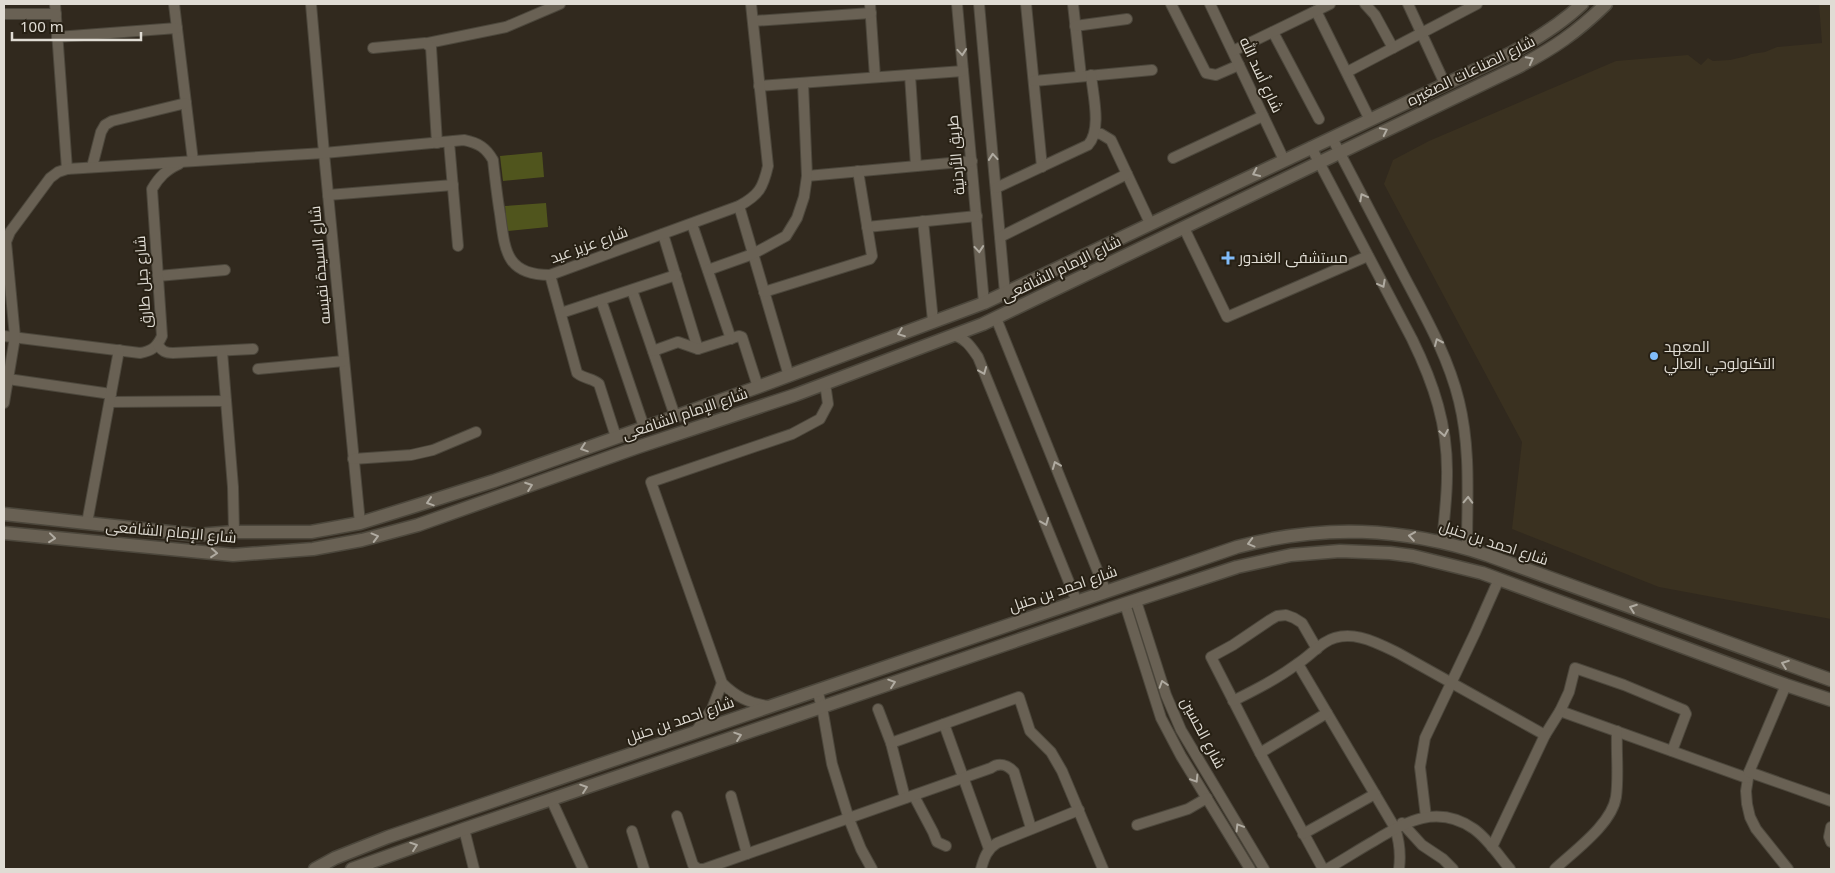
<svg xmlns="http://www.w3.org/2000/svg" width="1835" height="873" font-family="'Noto Sans',Cairo,sans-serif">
  <rect width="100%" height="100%" fill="#31291e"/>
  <!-- education -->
  <polygon fill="#3a3120" points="1819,4 1831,4 1831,619 1659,587 1512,529 1522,442 1384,184 1393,160 1429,141 1616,61 1688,55 1701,65 1708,58 1713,61 1730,60 1747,56 1751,54 1765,52 1777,47 1822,43"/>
  <!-- green -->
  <g fill="#50551d">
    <polygon points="542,152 544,177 503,181 500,156"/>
    <polygon points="546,203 548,227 507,231 505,206"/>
  </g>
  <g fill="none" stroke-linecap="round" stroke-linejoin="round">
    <defs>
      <g id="street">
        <polyline points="55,4 67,169"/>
        <polyline points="174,4 193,161"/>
        <polyline points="311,4 324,153 360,523"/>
        <polyline points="870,4 875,77"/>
        <polyline points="957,4 984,303"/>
        <polyline points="979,4 1005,293"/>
        <polyline points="1026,4 1042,167"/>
        <polyline points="1073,4 1081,76"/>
        <polyline points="1171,4 1206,73 1216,75 1239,65"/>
        <polyline points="1210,4 1284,160"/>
        <polyline points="1365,4 1375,15 1393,48"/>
        <polyline points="1408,4 1445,84"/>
        <polyline points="1316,11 1370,120"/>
        <polyline points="4,14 56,14"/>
        <polyline points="753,21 871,13"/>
        <polyline points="1075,26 1127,19"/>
        <polyline points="1273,32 1319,119"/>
        <polyline points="57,37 177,28"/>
        <polyline points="428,43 506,27 560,4"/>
        <polyline points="373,48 425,43 431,47 437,143"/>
        <polyline points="1233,51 1330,4"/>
        <polyline points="1347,72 1477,4"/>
        <polyline points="910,75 916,166"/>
        <polyline points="1034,81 1152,70"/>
        <polyline points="759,86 963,71"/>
        <polyline points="1095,133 1101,134 1111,140 1150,223"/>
        <path d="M1332,138C1356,184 1380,230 1404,276C1425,316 1448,356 1459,401C1471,450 1467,498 1467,548"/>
        <polyline points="449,142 458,246"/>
        <path d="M1311,147L1412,339C1434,384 1448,426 1447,476C1447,498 1444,520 1442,542"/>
        <polyline points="1173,158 1263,116"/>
        <polyline points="92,167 101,132 105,125 112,121 186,103"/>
        <polyline points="807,176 972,161"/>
        <path d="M996,188L1088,145C1102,130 1093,95 1091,75"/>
        <polyline points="328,195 453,185"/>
        <polyline points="739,206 789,376"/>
        <polyline points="923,221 933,321"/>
        <polyline points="692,224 731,339"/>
        <polyline points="867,227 977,216"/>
        <polyline points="1184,228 1227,317 1368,256"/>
        <polyline points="663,234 698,349"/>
        <polyline points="1000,237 1127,174"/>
        <polyline points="708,270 753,254 786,236 797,218 804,197 807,176 803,83"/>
        <path d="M550,275L577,373C584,379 593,378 599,384L616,437"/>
        <polyline points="158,276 225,270"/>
        <polyline points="632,290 675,416"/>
        <polyline points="764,292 870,259 872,256 858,171"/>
        <polyline points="601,300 644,427"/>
        <polyline points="561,313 676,275"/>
        <polyline points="996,318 1106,592"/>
        <path d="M954,335C966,339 971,347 978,357L1077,602"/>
        <path d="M4,336L140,353C152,351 157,347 162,336L152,189C159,177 166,170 179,164"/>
        <path d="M158,345C162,351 165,353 173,353L253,349"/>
        <polyline points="222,351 233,487 234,532"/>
        <polyline points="653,351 678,342 698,349 739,336 742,337 758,387"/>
        <polyline points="258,369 344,361"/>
        <polyline points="8,379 111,394"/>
        <polyline points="110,402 226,401"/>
        <path d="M4,403L15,337L6,242L10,232L50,178L58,172L67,169L324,153L464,140C479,143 486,148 493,160C495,178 497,196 500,214C505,251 506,275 550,275L739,206C759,195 763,188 768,166L751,4"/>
        <polyline points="353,459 411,455 433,450 476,432"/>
        <polyline points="87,523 119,350"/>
        <polyline points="1136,601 1166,695 1181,730 1264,869"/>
        <polyline points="1125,604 1161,718 1181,756 1250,869"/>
        <polyline points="1317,649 1302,623 1294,618 1286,615 1277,616 1270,620 1233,645 1211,657 1260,753 1323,869"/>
        <path d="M1298,664L1395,828C1400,843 1401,854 1399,869"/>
        <polyline points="1786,685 1749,772 1746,791 1747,804 1750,817 1756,829 1788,869"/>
        <polyline points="817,690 822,707 832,764 849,819 861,849 872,869"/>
        <path d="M1233,701C1255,690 1277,679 1297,664C1307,658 1315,649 1324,643C1348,627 1376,642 1398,653L1545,735"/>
        <path d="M768,706C749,703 736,697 722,683L651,482L792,434L820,419L828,404L826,390L823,384"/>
        <polyline points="878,709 891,743 905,798"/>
        <polyline points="1560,711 1747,778"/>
        <polyline points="944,724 989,849"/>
        <polyline points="696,731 712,709 722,683"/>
        <polyline points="891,743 1019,697 1030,731 1051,752 1062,771 1103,869"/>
        <polyline points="1260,753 1327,713"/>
        <polyline points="1749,772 1831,801"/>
        <polyline points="731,796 747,854"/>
        <polyline points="914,796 933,832 937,842 946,846"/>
        <polyline points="551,799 583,869"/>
        <path d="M677,816L693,865L698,869H704L991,768C999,762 1008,765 1014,772L1031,828"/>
        <polyline points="1426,817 1420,767 1425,738 1475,633 1499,579"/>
        <polyline points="1402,823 1422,845 1443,859 1453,869"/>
        <polyline points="1137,825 1188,809 1207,798"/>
        <polyline points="1831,827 1829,837 1831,842"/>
        <polyline points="464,829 474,869"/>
        <polyline points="632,831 644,869"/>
        <polyline points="1303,834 1375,794"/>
        <polyline points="1492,847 1545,735 1560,711 1569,692 1575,668 1624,685 1684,710 1686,714 1672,751"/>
        <path d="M981,869C984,858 987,849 997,843L1079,810"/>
        <path d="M1327,869C1343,860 1358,850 1374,841C1406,821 1438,804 1474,829C1488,839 1499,856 1510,869"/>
        <path d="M1555,869C1574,851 1612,824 1616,797C1619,776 1616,753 1617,731"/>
      </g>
      <g id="secondary">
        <path d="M4,514L197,535L234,532H311L360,523L415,506L494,481L758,387L984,303L1509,54C1535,40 1560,25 1582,4"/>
        <path d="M4,533L233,555L313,549L362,540L418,525L638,447L795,395L983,324L1518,67C1554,48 1576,33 1606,4"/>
        <path d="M315,869L335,858L388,837L1237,547C1323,524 1401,527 1487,555L1831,680"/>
        <polyline points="352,869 464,829 1112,608 1237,567 1291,555 1340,551 1390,553 1413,556 1482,573 1786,685 1831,700"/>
      </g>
    </defs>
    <!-- street casing -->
    <use href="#street" stroke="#4c473c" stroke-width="12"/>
    <!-- secondary casing -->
    <use href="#secondary" stroke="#4c473c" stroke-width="15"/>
    <!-- street -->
    <use href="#street" stroke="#696154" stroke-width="10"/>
    <!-- secondary -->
    <use href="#secondary" stroke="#696154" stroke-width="12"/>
  </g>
  <!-- one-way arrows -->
  <defs><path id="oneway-chevron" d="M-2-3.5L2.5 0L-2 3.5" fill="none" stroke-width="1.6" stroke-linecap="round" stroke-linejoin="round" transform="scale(1.25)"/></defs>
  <g stroke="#b0aba1">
    <use href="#oneway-chevron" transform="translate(962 52) rotate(85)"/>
    <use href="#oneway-chevron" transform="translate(1530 60) rotate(-28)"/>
    <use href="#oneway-chevron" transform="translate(1384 131) rotate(-26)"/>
    <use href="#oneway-chevron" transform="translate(993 157) rotate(-95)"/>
    <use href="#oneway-chevron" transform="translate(1256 173) rotate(155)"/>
    <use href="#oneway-chevron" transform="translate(1363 197) rotate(-118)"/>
    <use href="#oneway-chevron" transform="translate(979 249) rotate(85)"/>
    <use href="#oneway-chevron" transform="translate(1382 284) rotate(62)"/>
    <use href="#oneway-chevron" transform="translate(901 333) rotate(159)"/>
    <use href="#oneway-chevron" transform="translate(1438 342) rotate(-114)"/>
    <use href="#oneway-chevron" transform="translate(983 371) rotate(68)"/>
    <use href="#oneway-chevron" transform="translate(1444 433) rotate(80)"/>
    <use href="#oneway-chevron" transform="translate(584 448) rotate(161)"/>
    <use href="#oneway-chevron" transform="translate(1056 465) rotate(-112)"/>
    <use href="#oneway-chevron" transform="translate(529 486) rotate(-20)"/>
    <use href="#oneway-chevron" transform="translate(1468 500) rotate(-88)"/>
    <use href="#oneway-chevron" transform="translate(430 502) rotate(162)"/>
    <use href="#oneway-chevron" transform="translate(1045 522) rotate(68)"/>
    <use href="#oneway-chevron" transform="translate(1412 536) rotate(-172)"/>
    <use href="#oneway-chevron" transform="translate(375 537) rotate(-15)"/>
    <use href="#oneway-chevron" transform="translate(52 538) rotate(6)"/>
    <use href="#oneway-chevron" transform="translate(1251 543) rotate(165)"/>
    <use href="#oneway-chevron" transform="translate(214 553) rotate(5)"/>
    <use href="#oneway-chevron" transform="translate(1633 608) rotate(-160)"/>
    <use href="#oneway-chevron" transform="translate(1785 664) rotate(-160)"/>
    <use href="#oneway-chevron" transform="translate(892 683) rotate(-19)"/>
    <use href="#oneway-chevron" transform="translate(1163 684) rotate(-108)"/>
    <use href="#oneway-chevron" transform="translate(738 736) rotate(-19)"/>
    <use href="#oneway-chevron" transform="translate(1195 779) rotate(58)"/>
    <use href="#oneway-chevron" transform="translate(584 788) rotate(-19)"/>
    <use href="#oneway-chevron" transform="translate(1239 827) rotate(-121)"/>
    <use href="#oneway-chevron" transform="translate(414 846) rotate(-19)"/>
  </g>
  <!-- markers -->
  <g fill="#81bcfa" stroke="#272014" stroke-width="2">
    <path d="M1225.5 250.5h5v5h5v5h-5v5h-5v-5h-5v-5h5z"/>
    <circle cx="1654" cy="356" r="5"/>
  </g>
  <g text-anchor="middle" stroke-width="4" stroke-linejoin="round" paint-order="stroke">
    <!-- street labels -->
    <g font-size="15" fill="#e0dcd4" stroke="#272014">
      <text transform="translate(1471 71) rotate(-26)" y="5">شارع الصناعات الصغيره</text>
      <text transform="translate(1261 75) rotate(65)" y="5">شارع أسد الله</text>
      <text transform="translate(956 155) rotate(-95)" y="5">طريق الأردنية</text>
      <text transform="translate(589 245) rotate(-20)" y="5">شارع عزيز عيد</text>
      <text transform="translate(320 265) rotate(-95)" y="5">شارع السيدة نفيسه</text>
      <text transform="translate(1061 269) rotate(-26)" y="5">شارع الإمام الشافعى</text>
      <text transform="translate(143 282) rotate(-94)" y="5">شارع جبل طارق</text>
      <text transform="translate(685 414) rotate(-19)" y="5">شارع الإمام الشافعى</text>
      <text transform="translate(171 532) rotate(5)" y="5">شارع الإمام الشافعى</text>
      <text transform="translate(1494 543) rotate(18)" y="5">شارع احمد بن حنبل</text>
      <text transform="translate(1063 589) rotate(-19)" y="5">شارع احمد بن حنبل</text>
      <text transform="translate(680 720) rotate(-19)" y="5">شارع احمد بن حنبل</text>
      <text transform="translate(1203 733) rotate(62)" y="5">شارع الحسين</text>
    </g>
    <!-- poi labels -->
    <g font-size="15" fill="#e0dcd4" stroke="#272014" text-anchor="start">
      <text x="1239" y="263">مستشفى الغندور</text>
      <text x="1664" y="352">المعهد<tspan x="1664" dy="17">التكنولوجي العالي</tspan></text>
    </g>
  </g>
  <!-- border -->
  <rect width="1835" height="873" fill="none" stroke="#e0dcd4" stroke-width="10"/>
  <!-- scale -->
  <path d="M12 32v8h129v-8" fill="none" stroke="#e0dcd4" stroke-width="2.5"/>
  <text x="20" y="32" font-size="15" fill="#e0dcd4" stroke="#272014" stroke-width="4" paint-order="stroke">100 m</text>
</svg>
